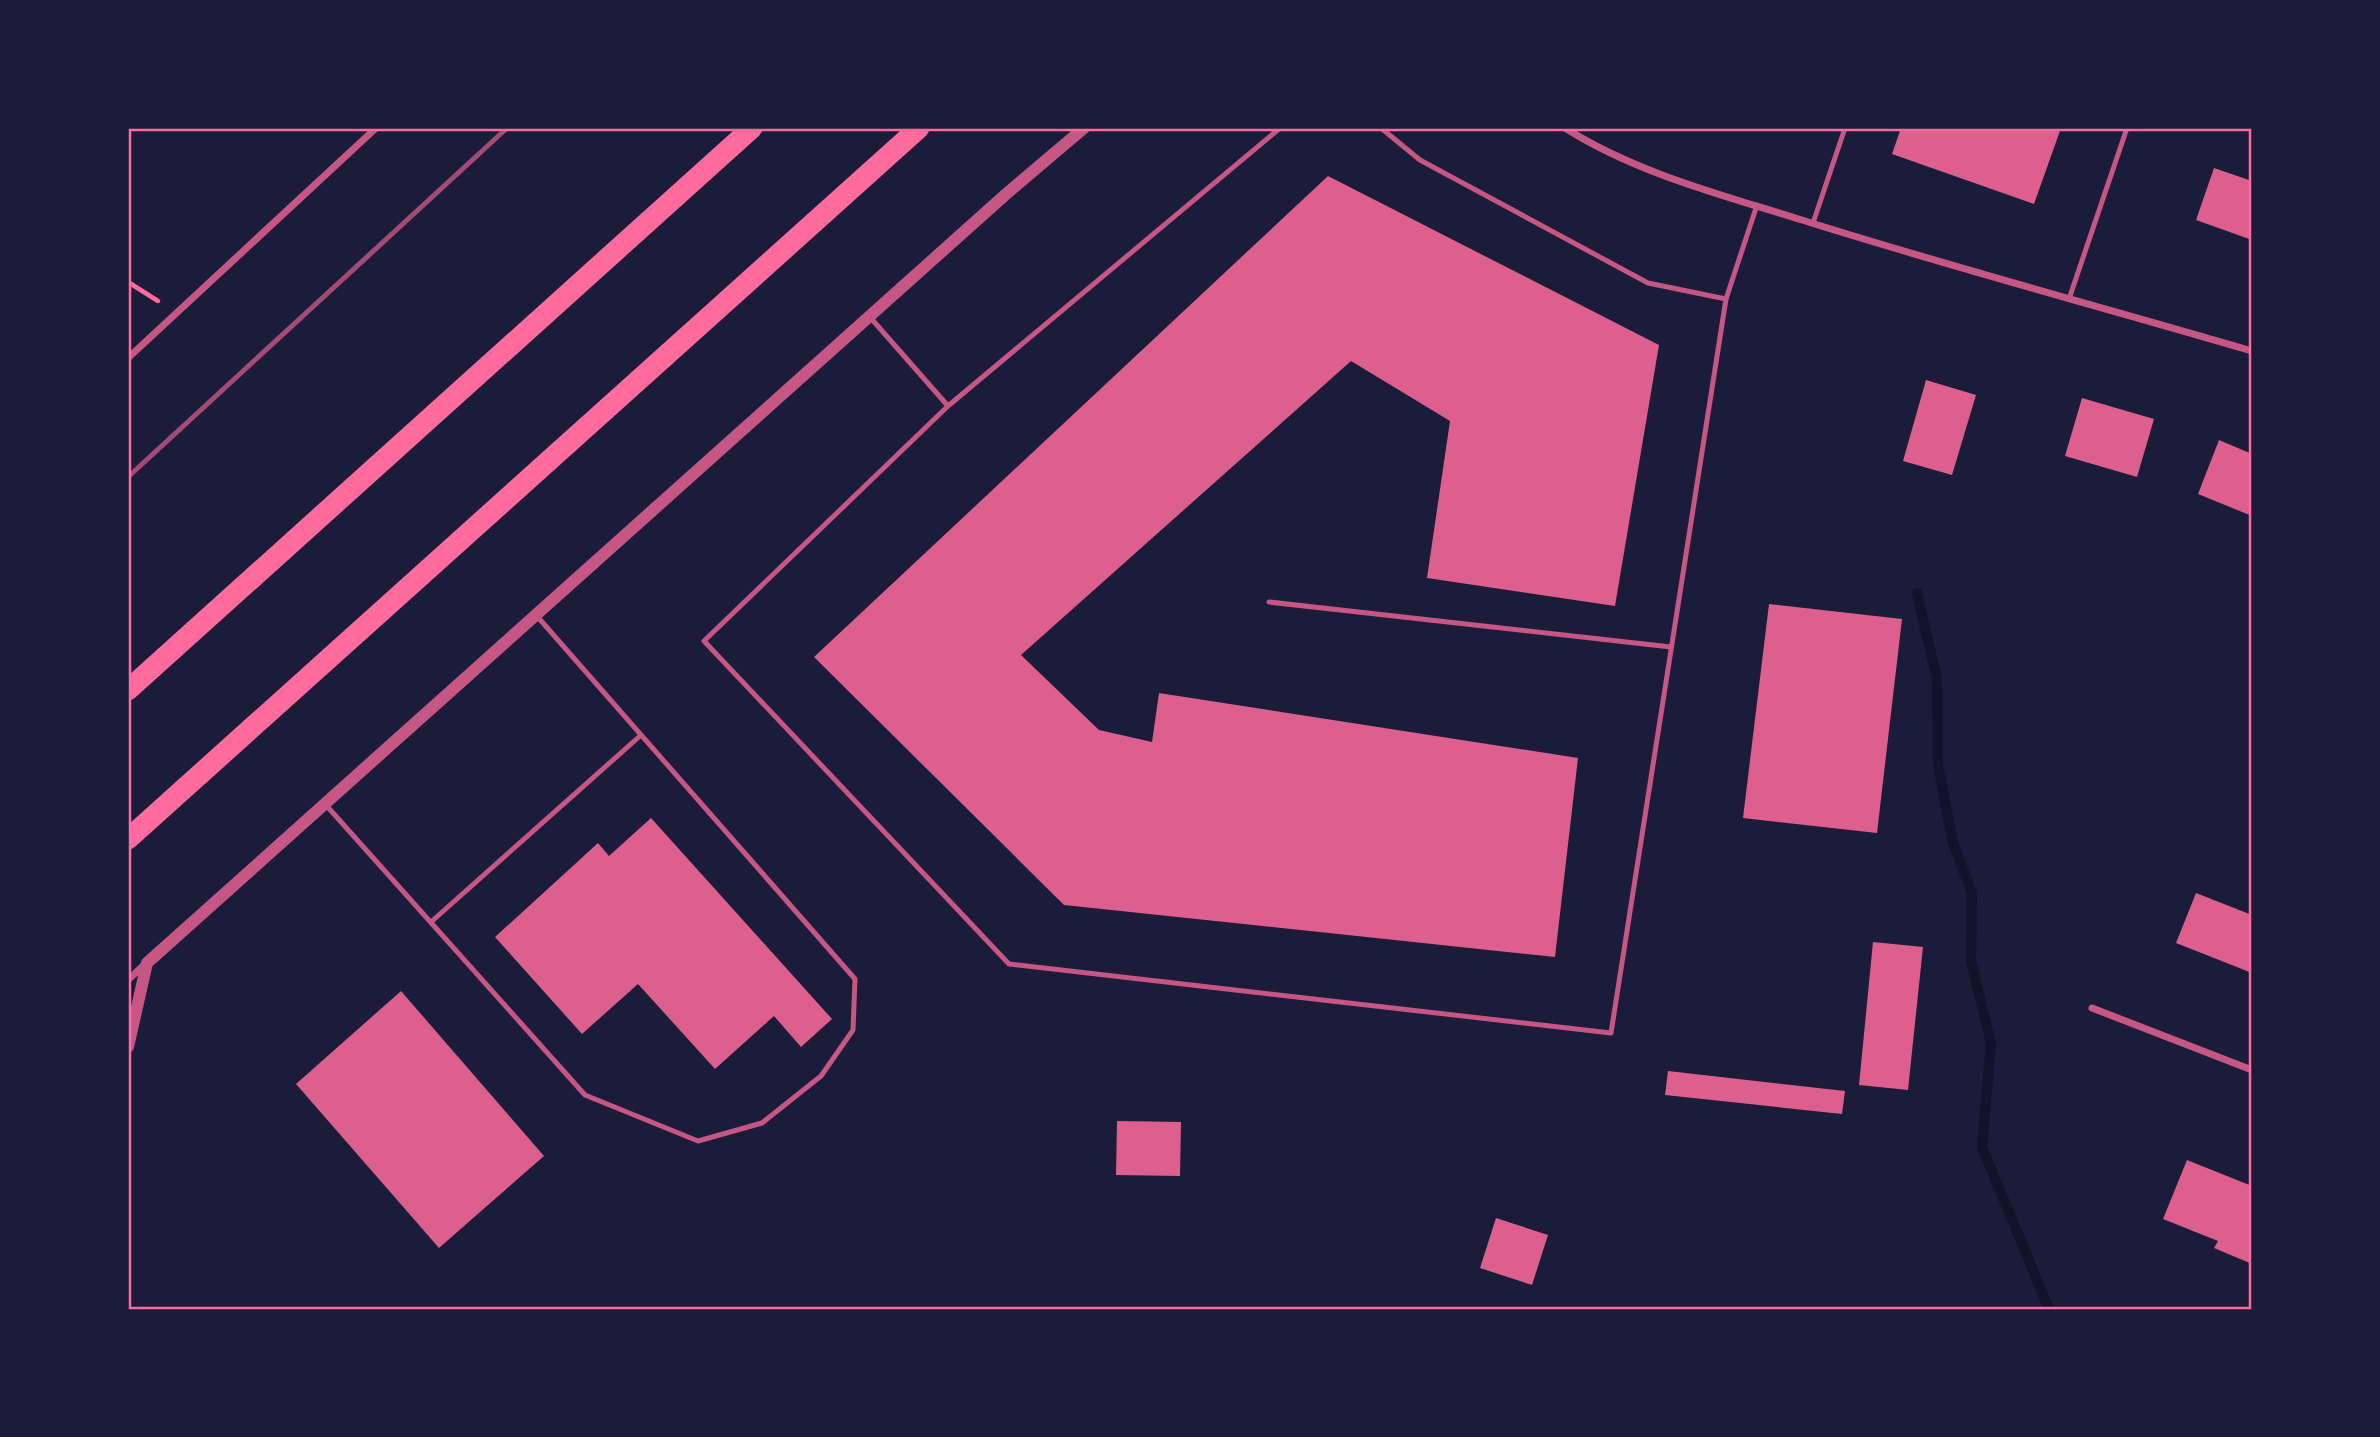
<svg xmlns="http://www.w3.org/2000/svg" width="2380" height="1437" font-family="'Crimson Pro',serif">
  <rect width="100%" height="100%" fill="#1b1b3a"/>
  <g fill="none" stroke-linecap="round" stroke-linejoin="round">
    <!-- stream -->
    <polyline stroke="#12122b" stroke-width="10" points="1917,593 1937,679 1938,765 1953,843 1972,893 1971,961 1991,1043 1982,1147 2049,1309"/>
  </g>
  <!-- building -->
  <g fill="#dd5f8e">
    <polygon points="1901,128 2061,128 2034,204 1892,154"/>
    <polygon points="2214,168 2252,181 2252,240 2196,220"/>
    <polygon points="1328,176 1659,345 1615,606 1427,578 1450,421 1351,361 1021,655 1099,730 1152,742 1159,693 1578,758 1555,957 1064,905 814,657"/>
    <polygon points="1926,380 1976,395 1952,475 1903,461"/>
    <polygon points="2082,398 2154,419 2137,477 2065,456"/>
    <polygon points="2219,440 2252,454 2252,516 2198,494"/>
    <polygon points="1769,604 1902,619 1877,833 1743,818"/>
    <polygon points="651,818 832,1019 801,1047 774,1016 715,1069 638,984 582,1034 495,937 598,843 609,856"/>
    <polygon points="2196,893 2252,915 2252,973 2176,943"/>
    <polygon points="1873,942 1923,947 1908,1090 1859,1085"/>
    <polygon points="401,991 544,1156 439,1248 296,1084"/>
    <polygon points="1668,1071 1845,1091 1842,1114 1665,1095"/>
    <polygon points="1117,1121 1181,1122 1180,1176 1116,1175"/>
    <polygon points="2187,1160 2252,1186 2252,1264 2214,1248 2218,1241 2163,1219"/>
    <polygon points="1496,1218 1548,1235 1532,1285 1480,1268"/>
  </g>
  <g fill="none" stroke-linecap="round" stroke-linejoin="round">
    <!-- path -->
    <polyline stroke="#ff6b9d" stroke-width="4.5" points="128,282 158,301"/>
    <!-- service -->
    <g stroke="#c65784" stroke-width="5">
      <polyline points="1280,128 948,406 704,641 1009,964 1611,1033 1726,299 1648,283 1420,160 1381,128"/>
      <polyline points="1813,223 1845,128"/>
      <polyline points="1726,299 1757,205"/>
      <polyline points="2069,299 2127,128"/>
      <polyline points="869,316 948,406"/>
      <polyline points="1269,602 1671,647"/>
      <polyline points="325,804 585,1095 698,1141 762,1123 821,1076 853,1030 855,979 536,615"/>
      <polyline points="431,922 641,735"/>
    </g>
    <!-- minor -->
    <g stroke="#c65784" stroke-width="7">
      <path d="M1565,128C1636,173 1722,195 1802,220C1951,267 2102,307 2252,351"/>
      <polyline points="128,358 376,128"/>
      <polyline points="128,980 146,963"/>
      <polyline points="2092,1008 2252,1070"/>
    </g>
    <!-- tertiary -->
    <polyline stroke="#c65784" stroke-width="12" points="128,1047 147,963 1005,195 1084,128"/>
    <!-- motorway -->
    <g stroke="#ff6b9d" stroke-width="21">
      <polyline points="128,690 752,128"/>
      <polyline points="128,839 919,128"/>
    </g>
    <!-- rail -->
    <polyline stroke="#a44b75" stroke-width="5" points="128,477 507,128"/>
  </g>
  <!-- border -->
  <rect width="2380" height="1437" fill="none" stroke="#1b1b3a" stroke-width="259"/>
  <rect x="130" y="130" width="2120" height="1178" fill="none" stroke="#ff6b9d" stroke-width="2.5"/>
</svg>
